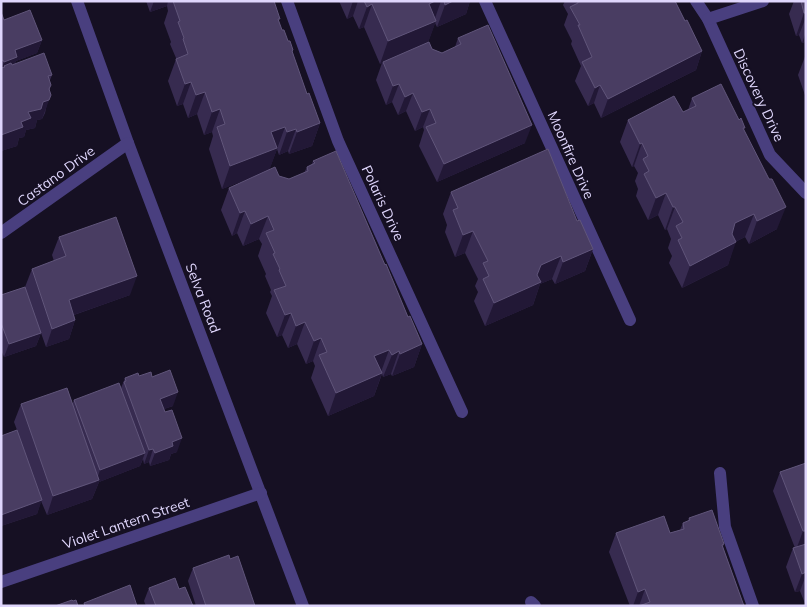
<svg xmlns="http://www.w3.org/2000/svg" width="807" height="607" font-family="Mulish,sans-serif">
  <rect width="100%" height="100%" fill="#161023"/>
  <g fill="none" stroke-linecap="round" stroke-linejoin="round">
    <!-- minor -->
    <g stroke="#493f7f" stroke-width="12">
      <polyline points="77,1 128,143 303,606"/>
      <polyline points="287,1 338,141 462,412"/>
      <polyline points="485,1 630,320"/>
      <polyline points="696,1 708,19 770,155 806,193"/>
      <polyline points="708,19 763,1"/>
      <polyline points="1,233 128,143"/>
      <polyline points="720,473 725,527 753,606"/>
      <polyline points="1,582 261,493"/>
      <polyline points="531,602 535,606"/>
    </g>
  </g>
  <!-- wall -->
  <g fill="#372b50">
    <polygon points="146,1 274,1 279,22 282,30 293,50 292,53 307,94 320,123 312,146 289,154 288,151 279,155 277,149 269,170 279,176 289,179 304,173 307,167 312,164 313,161 385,265 408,317 422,344 414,367 392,376 391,374 383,377 382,374 374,396 328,416 311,378 315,366 313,361 306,364 297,344 288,348 282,335 277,337 266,313 272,296 270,292 271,290 265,276 266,274 258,256 262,244 259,239 243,246 237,233 232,236 221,210 229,188 260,174 222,189 209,149 213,136 212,132 204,135 197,114 188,118 183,104 177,106 168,81 175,62 176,58 170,44 171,42 164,23 168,11 167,6 150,12"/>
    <polygon points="339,1 470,1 466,14 437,27 435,23 428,42 432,49 442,53 455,47 458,38 525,143 437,182 419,146 424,130 423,127 415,131 406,111 398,115 392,102 386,105 376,80 382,63 380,64 364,27 359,29 353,16 347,19"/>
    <polygon points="565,1 675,1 685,21 702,51 696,70 601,118 594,103 588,106 575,81 581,66 571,44 572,41 564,25 568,14 563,5"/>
    <polygon points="794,1 806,1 806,43 805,42 802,43 799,35 796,36 789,14"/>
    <polygon points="1,12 4,20 42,40 37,53 16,61 15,63 52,75 50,80 50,90 45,113 42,119 37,120 35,128 26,130 24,137 19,138 17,146 1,151"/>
    <polygon points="806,54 806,98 798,75"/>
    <polygon points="692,98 744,130 777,229 749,244 745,237 735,242 728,265 682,288 669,263 672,256 668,248 671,239 667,229 665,230 658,215 648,220 636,196 638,189 635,181 638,173 634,166 632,167 620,142 628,120 683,112 688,110"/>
    <polygon points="451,192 577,221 593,249 585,271 555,284 552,279 540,284 533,305 485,326 474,301 478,292 475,286 478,279 465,253 455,257 445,232 447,225 443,214"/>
    <polygon points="59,237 130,295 74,315 75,320 69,339 46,347 41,333 36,346 4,357 1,350 1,295 25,287 32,269 54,261 52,255"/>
    <polygon points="139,376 152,377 173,406 164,409 177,452 171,454 169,460 150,466 149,462 144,464 143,459 140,466 99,482 92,499 47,515 41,501 37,514 1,526 1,436 17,430 14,422 21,404 72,405 74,400 121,388 125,378"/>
    <polygon points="806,463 806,606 800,591 795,592 786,567 793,548 795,548 773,491 780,472"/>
    <polygon points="689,518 724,544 723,547 744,606 630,606 609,552 616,533 670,533 680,530 683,523 688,521"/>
    <polygon points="230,559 255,606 196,606 188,581 193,568"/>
    <polygon points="149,588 179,589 193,606 146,606 144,601"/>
  </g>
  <!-- shaded-wall -->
  <g fill="#221836">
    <polygon points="154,1 168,1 167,6 150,12"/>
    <polygon points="353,1 358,1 353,16 347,19"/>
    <polygon points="435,1 441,1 434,21 429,4"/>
    <polygon points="453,1 470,1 466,14 437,27 445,5"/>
    <polygon points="372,4 364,27 359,29 367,7"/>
    <polygon points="804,13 806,13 806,17 799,35 796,36"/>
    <polygon points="436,21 428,43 380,64 388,41"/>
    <polygon points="806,32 805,42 802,43"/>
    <polygon points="42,40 37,53 16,61 13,70 4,66 1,74 1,70 4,62 15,50"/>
    <polygon points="702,51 696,70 601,118 608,99"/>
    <polygon points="191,82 183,104 177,106 185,84"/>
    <polygon points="399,84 392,102 386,105 393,86"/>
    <polygon points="600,85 594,103 588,106 595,88"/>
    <polygon points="205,92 197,114 188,118 196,95"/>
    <polygon points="413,93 406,111 398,115 405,97"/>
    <polygon points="51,95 42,119 37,120 35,128 26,130 24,137 19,138 17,146 1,151 1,135 21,122 28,112 43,102 45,101"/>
    <polygon points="220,109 212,132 204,135 212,112"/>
    <polygon points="430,109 423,127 415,131 422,112"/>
    <polygon points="320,123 312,146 289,154 297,132"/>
    <polygon points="532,125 525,143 437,182 444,164"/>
    <polygon points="285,127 269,171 222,189 230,166 271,132"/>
    <polygon points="296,129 288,151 279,155 287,132"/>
    <polygon points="642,143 634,166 632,167 640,144"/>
    <polygon points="666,193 658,215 648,220 656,198"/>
    <polygon points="673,207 675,207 667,229 665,230"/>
    <polygon points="786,207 777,229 749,244 757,221"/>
    <polygon points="245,211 237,233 232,236 240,213"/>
    <polygon points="754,214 745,237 727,246 735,223"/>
    <polygon points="268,216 259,239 243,246 251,224"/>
    <polygon points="473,231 465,253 455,257 463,235"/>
    <polygon points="736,242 728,265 682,288 690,266"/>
    <polygon points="593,249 585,271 555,284 563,262"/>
    <polygon points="561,256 552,279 540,284 533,305 485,326 494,303 541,265"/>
    <polygon points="137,276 130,295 62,319 69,300"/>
    <polygon points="291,313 282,335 277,337 285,315"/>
    <polygon points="75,320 69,339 46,347 52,329"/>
    <polygon points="305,322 297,344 288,348 296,326"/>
    <polygon points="41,333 36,346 4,357 9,344"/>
    <polygon points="321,338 313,361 306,364 314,341"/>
    <polygon points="422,344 414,367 392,376 400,354"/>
    <polygon points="389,350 381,372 374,356"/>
    <polygon points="399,351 391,374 383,377 392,355"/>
    <polygon points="382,373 374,396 328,416 336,393"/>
    <polygon points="178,392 173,406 155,412 160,399"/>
    <polygon points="182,438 177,452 171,454 169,460 150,466 155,453 172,442"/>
    <polygon points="153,449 149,462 144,464 149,450"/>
    <polygon points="145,453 140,466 99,482 92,499 47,515 53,496 96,482 100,470"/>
    <polygon points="42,500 37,514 1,526 1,515"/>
    <polygon points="803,531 806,531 806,541 803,548 796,550"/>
    <polygon points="806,572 806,575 800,591 795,592 802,574"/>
    <polygon points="645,589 639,606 633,606 638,592"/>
  </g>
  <!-- building -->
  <g fill="#493d62" stroke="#60557a">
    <polygon points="173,1 274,1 280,19 278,19 282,30 284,30 288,41 290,41 293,50 292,51 307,94 309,93 320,123 297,132 296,129 287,132 285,127 271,132 277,148 230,166 217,127 225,124 220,109 212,112 205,92 196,95 191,82 185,84 176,59 188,54 183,39 184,38 178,22 180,21"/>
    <polygon points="364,1 435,1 429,4 436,21 388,41 372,4 367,7"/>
    <polygon points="444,1 453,1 445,5"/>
    <polygon points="578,1 675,1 685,21 687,20 702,51 608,99 600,85 595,88 582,62 592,57 578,25 580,25 570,7 578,3"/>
    <polygon points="801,1 806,1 806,13 804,13"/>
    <polygon points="30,10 42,40 15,50 17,57 4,62 3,60 1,61 1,12 4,20"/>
    <polygon points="488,25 532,125 444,164 426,127 436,123 430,109 422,112 413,93 405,97 399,84 393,86 383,62 429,42 432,49 442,53 461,44 458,38"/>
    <polygon points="44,53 52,75 48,76 51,85 49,89 51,95 49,100 43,102 41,109 28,112 31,118 21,122 23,127 1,135 1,68 5,67 4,66 11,63 12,65"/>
    <polygon points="721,84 739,120 741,118 745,128 743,128 769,179 772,179 786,207 757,221 754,214 735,223 732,234 736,242 690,266 678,240 682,238 676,226 683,222 675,207 673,207 666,193 656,198 644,174 649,171 643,159 648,156 642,143 640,144 628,120 674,96 683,112 696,106 692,98"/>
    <polygon points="548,149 577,221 580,220 593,249 563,262 561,256 541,265 537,275 541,282 494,303 483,279 489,276 483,263 488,261 473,231 463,235 453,210 458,208 451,192"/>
    <polygon points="336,151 385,265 386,264 408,317 410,316 422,344 400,354 399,351 392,355 389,350 374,356 382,373 336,393 319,355 327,352 321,338 314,341 305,322 296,326 291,313 285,315 274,290 286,286 279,270 280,269 273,254 275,253 266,233 274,230 268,216 251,224 245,211 240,213 229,188 275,167 279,176 289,179 308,171 307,167 315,163 313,161"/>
    <polygon points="116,217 137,276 69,300 75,320 52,329 32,269 66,256 59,237"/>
    <polygon points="25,287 41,333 9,344 1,323 1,295"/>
    <polygon points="170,370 178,392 160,399 165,412 172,410 182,438 172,442 173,446 155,453 153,449 149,450 124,382 126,381 125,378 138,373 139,376 151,372 152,377"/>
    <polygon points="119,383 145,453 100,470 74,400"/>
    <polygon points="67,388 99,480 53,496 21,404"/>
    <polygon points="17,430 42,500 1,515 1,436"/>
    <polygon points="806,463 806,531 803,531 780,472"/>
    <polygon points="712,510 724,544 722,545 744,606 639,606 650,602 645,589 638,592 616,533 664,516 670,533 684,529 683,523 690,520 689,518"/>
    <polygon points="806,544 806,572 802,574 793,548"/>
    <polygon points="229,555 230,559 238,556 255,606 206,606 193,568"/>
    <polygon points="175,578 179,589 185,587 193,606 156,606 149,588"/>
    <polygon points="130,585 137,606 85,606 84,603"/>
    <polygon points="72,600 73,601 76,600 78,606 55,606"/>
  </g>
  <g text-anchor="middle" stroke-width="4" stroke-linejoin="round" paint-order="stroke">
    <!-- street labels -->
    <g font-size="14" fill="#dfd6fc" stroke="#161023">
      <text transform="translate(759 95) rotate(65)" y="5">Discovery Drive</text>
      <text transform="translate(571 155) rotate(66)" y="5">Moonfire Drive</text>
      <text transform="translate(56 176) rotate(-36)" y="5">Castano Drive</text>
      <text transform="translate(383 203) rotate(65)" y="5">Polaris Drive</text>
      <text transform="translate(203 298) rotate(69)" y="5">Selva Road</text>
      <text transform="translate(126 523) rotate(-19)" y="5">Violet Lantern Street</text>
    </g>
  </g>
  <!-- border -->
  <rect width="807" height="607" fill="none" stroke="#dfd6fc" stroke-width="5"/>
</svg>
